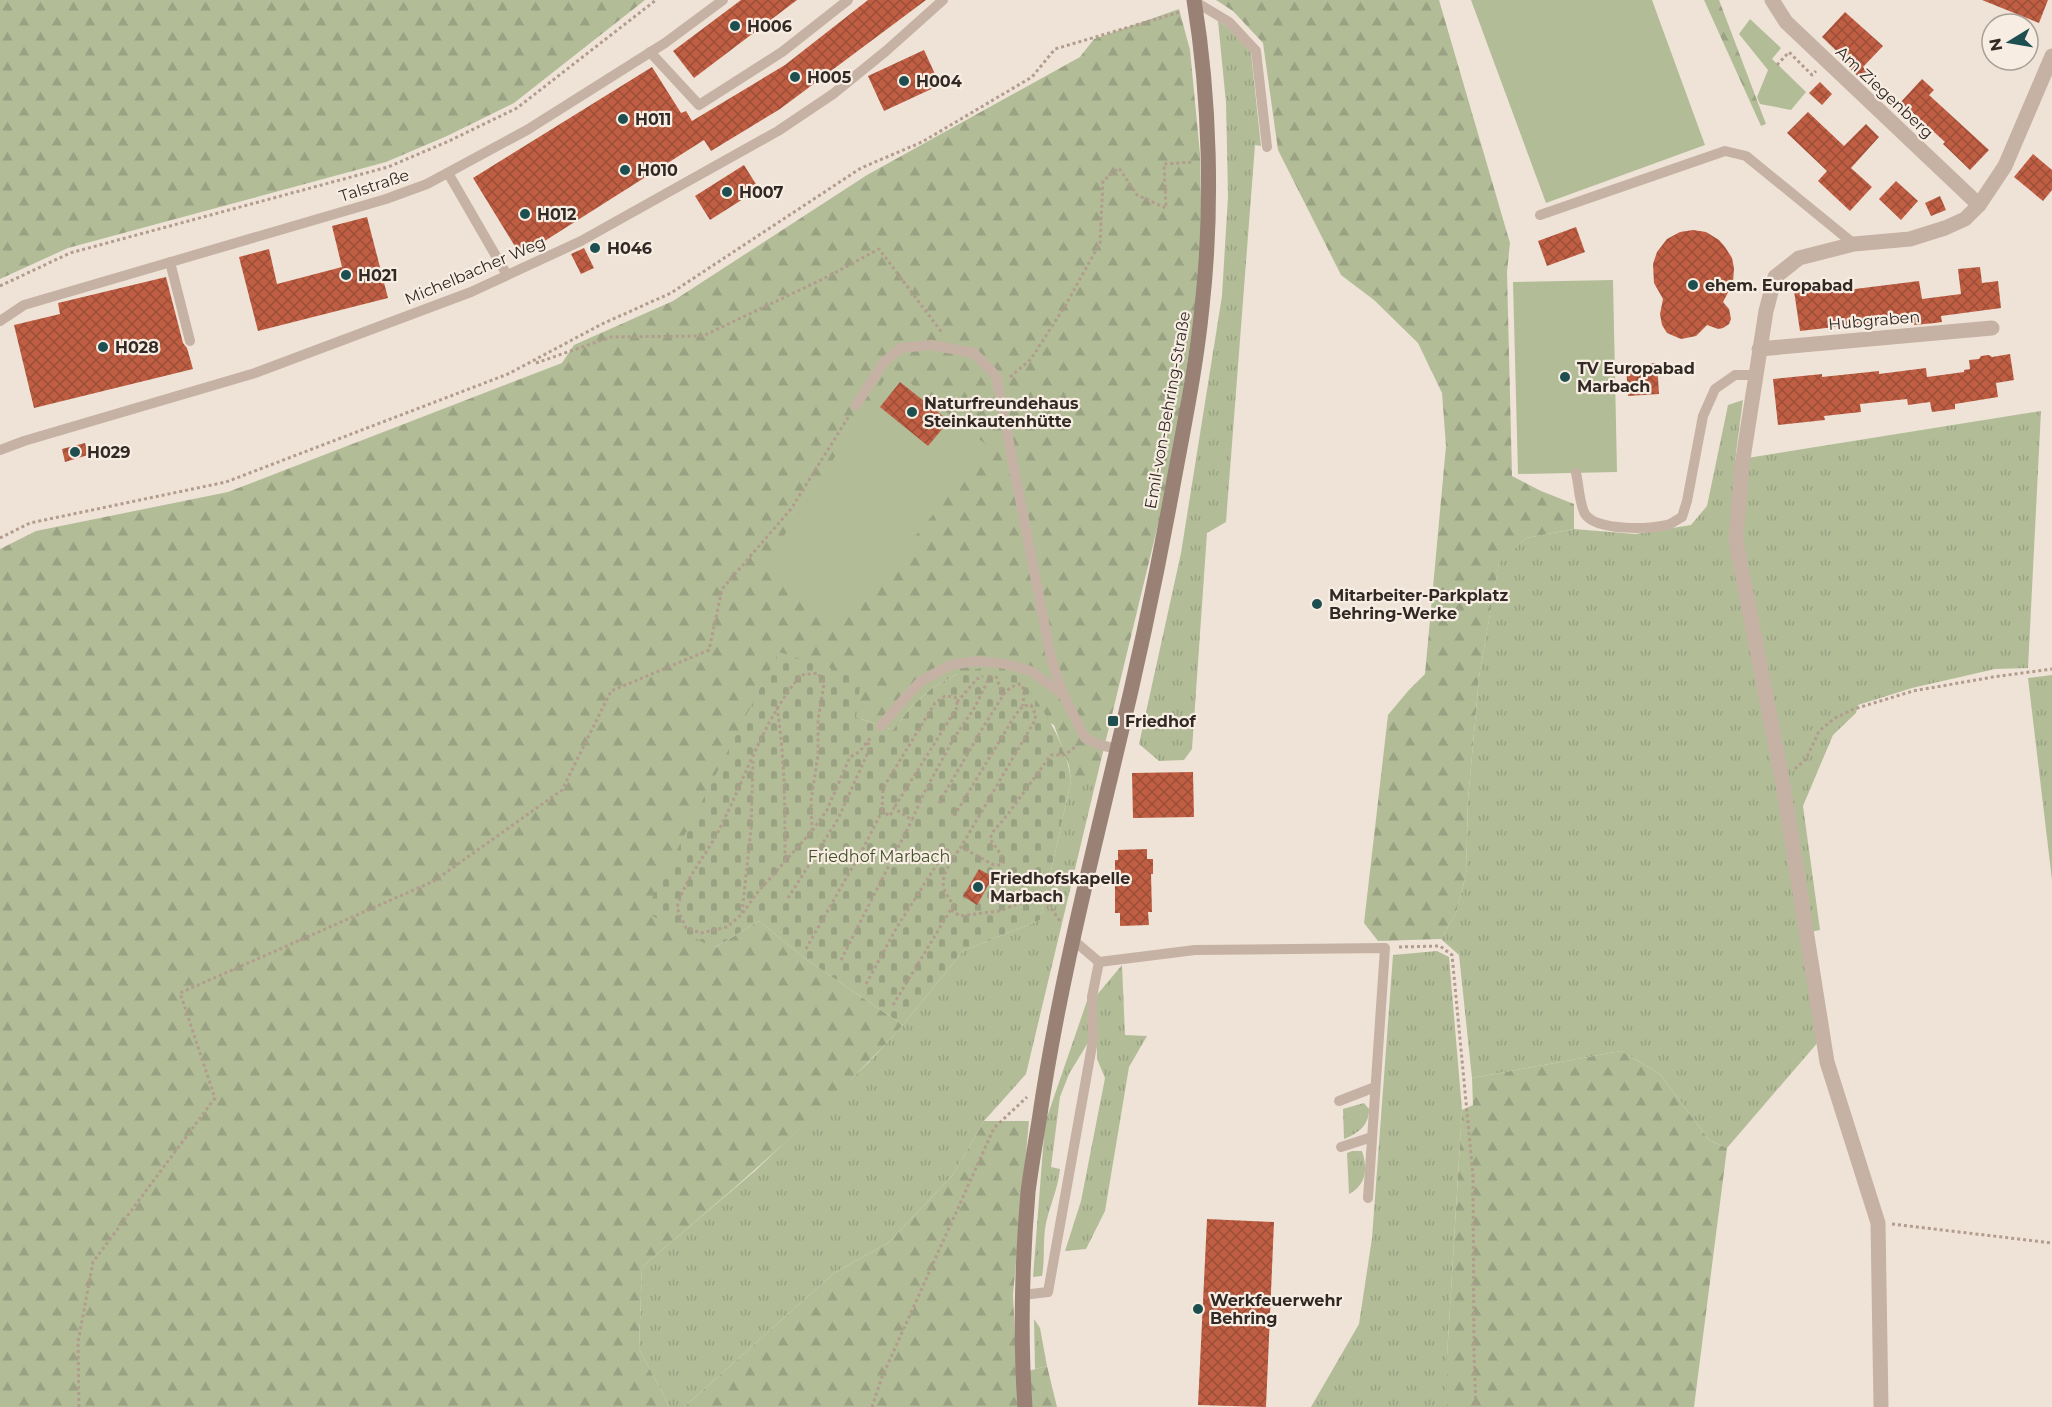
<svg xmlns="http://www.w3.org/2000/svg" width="2052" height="1407" font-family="Montserrat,sans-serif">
  <defs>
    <pattern id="grass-tufts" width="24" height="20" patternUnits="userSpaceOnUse" patternTransform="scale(1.5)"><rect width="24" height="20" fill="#b2bd98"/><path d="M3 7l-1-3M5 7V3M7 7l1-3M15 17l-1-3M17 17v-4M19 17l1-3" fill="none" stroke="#9aa283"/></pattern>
    <pattern id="forest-firs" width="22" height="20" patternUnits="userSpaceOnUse" patternTransform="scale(1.5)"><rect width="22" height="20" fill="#b2bd98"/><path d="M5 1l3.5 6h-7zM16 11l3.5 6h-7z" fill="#9aa283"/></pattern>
    <pattern id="cemetery-stones" width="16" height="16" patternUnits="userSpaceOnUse" patternTransform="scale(1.5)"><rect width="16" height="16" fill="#b2bd98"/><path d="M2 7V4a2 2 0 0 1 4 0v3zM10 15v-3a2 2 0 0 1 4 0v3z" fill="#9aa283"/></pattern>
    <pattern id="building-cross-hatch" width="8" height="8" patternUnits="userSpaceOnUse" patternTransform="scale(1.5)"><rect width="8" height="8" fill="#c05e43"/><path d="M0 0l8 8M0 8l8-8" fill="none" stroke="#9d4e38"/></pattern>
  </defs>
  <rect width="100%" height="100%" fill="#efe3d7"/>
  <!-- grass -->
  <g fill="url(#grass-tufts)">
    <polygon points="1218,21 1229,28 1251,53 1261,146 1255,145 1226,522 1207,533 1192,749 1184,760 1159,761 1139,744 1181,553 1222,296 1228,196 1226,103"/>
    <polygon points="1743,400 1735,460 2041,411 2028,668 1995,669 1912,688 1858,705 1856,713 1833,735 1803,806 1820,930 1810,932 1819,1041 1727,1148 1709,1140 1660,1074 1621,1051 1472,1078 1459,955 1441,939 1456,913 1466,875 1468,800 1479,677 1499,562 1526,538 1574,529 1635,534 1691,525 1707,506 1728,405"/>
    <polygon points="2052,675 2052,880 2028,678"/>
    <polygon points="1071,781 1096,781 1026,1074 984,1121 952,1176 888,1243 834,1273 684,1407 670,1407 639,1349 642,1267 756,1170 868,1063 903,1025 963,951 1040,920"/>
    <polygon points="1437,951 1449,957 1462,1110 1447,1356 1447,1407 1311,1407 1359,1324 1372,1238 1393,955"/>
    <polygon points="1122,965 1125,1035 1147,1036 1129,1067 1105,1211 1086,1249 1065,1251 1081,1201 1105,1078 1097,1059 1096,996"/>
    <path d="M1088,998L1089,1041L1069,1074L1060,1097L1051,1167L1060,1169C1058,1190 1048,1209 1045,1229C1043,1245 1045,1260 1042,1276L1033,1277L1045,1123Z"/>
    <path d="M1364,1103L1369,1109C1369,1125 1359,1133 1344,1139L1343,1109Z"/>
    <path d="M1352,1151H1362C1368,1169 1366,1185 1349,1194L1347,1153Z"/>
    <polygon points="1034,1319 1040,1328 1047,1366 1035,1369"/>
  </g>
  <!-- forest -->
  <g fill="url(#forest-firs)">
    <polygon points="0,0 645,0 514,103 447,136 386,162 68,248 0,279"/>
    <polygon points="1216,0 1439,0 1510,243 1507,272 1512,476 1541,491 1574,504 1574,529 1526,538 1499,563 1479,677 1468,800 1466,875 1456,913 1441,939 1378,941 1364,923 1388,715 1408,691 1425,674 1446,446 1442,393 1418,343 1374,300 1341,275 1278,150 1263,43 1233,11"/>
    <polygon points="1704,0 1719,0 1766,124 1761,126"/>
    <path d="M1179,9L1190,50L1200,154L1202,239L1197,299L1170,475L1096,781H1071L1069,766L1054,725L957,674L932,688L911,707L893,730L856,717L714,948L759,921L807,960L903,1025C823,1113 733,1190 642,1267L639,1349L670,1407H0V549L36,531L228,492L562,363L574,345L673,301L867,175L1080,57L1094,39Z"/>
    <polygon points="1621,1051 1660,1074 1709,1140 1727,1148 1694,1407 1447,1407 1447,1356 1462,1110 1473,1105 1472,1078"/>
    <polygon points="984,1121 1029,1121 1013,1295 1017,1374 1047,1366 1057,1407 684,1407 834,1273 888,1243 952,1176"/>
  </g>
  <!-- cemetery -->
  <path fill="url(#cemetery-stones)" d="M779,652L861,678L856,717L893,730L911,707L932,688L957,674L989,666L1015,670C1040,706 1065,736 1071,781L1040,920L963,951L903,1025L807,960L759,921L714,948L645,912Z"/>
  <!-- park -->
  <g fill="#b2bd98">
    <polygon points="1471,0 1652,0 1705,145 1546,203"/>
    <polygon points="1750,19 1781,48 1772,59 1806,92 1791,110 1760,104 1757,97 1768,70 1739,34"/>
    <polygon points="1613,280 1617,472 1518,474 1513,282"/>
    <polygon points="892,368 989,447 840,627 764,567"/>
  </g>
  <!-- building -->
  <g fill="url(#building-cross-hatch)">
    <polygon points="741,0 797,0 694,78 673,51"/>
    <polygon points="868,0 926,0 780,109 711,151 704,140 521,256 473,178 652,67 681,113 686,111 692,121 785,65"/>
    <polygon points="1982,0 2048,0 2039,23"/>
    <polygon points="1845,12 1883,46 1863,67 1869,73 1862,80 1847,66 1850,64 1822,37"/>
    <polygon points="924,50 940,85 884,111 868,76"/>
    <polygon points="1922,79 1934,90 1929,95 1989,150 1970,170 1943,144 1945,142 1912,112 1910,114 1899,104"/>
    <polygon points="1820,82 1832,94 1822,105 1809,93"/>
    <polygon points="1808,112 1844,146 1866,124 1879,137 1851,168 1872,187 1850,211 1818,181 1827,171 1787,133"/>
    <polygon points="2033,154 2052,170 2052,190 2043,201 2014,177"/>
    <polygon points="744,165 759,189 710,220 695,196"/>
    <polygon points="1896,181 1918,201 1901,220 1879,199"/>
    <polygon points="1940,196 1946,210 1931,216 1925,203"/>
    <polygon points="367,217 388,298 258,331 239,257 269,249 277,284 342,267 332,226"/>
    <polygon points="1576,227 1585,252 1547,266 1538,241"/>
    <polygon points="1693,230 1706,232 1719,240 1725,247 1732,258 1734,268 1733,283 1723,302 1729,309 1731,319 1729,324 1723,328 1718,329 1707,325 1696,336 1681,339 1667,333 1662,325 1660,314 1663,299 1654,283 1653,264 1657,252 1667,239 1680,232"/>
    <polygon points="584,248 594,268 581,274 571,254"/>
    <polygon points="1980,267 1982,283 1998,281 2001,308 1941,316 1942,322 1935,323 1914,325 1913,318 1800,331 1794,291 1813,289 1813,292 1855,289 1919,281 1922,299 1961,294 1958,269"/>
    <polygon points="166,277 183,343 187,348 193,369 34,408 14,325 60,314 58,303"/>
    <polygon points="2010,354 2014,380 1996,383 1998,397 1955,404 1955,409 1932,412 1930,402 1908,405 1907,399 1860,404 1861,412 1824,416 1825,420 1778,425 1773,379 1822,374 1822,377 1879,371 1879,374 1926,368 1927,377 1964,372 1964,370 1970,369 1969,360 1979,359 1981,356 1989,355 1992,357"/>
    <polygon points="1657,363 1659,394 1628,396 1626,365"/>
    <polygon points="900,382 949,421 928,446 880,407"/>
    <polygon points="85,443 88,455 65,462 62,449"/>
    <polygon points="1193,772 1194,817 1133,818 1132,773"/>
    <polygon points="1147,849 1147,859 1153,859 1153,874 1151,874 1152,912 1148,912 1149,925 1120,926 1120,913 1115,913 1115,860 1118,860 1118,850"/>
    <polygon points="979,869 993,877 977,905 963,896"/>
    <polygon points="1207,1219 1274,1222 1266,1407 1198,1405"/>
  </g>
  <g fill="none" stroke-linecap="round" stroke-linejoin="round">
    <!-- path -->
    <g stroke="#b29c8e" stroke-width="3" stroke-dasharray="3 3" stroke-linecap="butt">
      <polyline points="1777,65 1789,52 1812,75 1816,71"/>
      <polyline points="0,286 70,253 388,167 449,141 517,108 656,0"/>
      <polyline points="536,363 611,337 703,336 823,279 879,249 943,334"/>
      <polyline points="1010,377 1031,359 1065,306 1100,243 1103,181 1119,168 1137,195 1166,208 1164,164 1194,162"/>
      <polyline points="0,538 30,523 226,482 508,374 602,324 671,293 861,168 922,142 1032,77 1055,49 1180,12"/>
      <polyline points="996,676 1002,694 1004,694"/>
      <polyline points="957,702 977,679 983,676"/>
      <path d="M777,707C785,758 785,809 785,861"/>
      <polyline points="1795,769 1806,759 1819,731 1835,718 1854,709 1913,691 1993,677 2052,669"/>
      <polyline points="939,803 982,729 1004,694 1011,687 1019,684 1022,685 1024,692 1023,706"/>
      <polyline points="882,811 883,788 935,703 945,696 955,697 958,706 894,808"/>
      <polyline points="954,816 1016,714 1023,706 1031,705 1036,715 1034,722 961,847 994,865 1001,865 1003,863 1002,856 990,839 993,832 1008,814 1051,755 1065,755 1075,747"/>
      <path d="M812,831L811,801L818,755V720L824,684L818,673L801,675C763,720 745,779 718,832C705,857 684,880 677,908L686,928L701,933L727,927L742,914L756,894L812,831L827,810L850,757L859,752L872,736"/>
      <polyline points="788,898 838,819 869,750 868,742"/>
      <polyline points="951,910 960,916 999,911 1023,902 1046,901 1060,921"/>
      <polyline points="742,913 751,829 753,761"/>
      <polyline points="1399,947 1440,946 1452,955 1473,1175 1474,1355 1476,1407"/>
      <polyline points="806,949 865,845 882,811 890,816 894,808 912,820 924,793 954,738 975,707 990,676"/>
      <polyline points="841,960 912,820"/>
      <polyline points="866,984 897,927 946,850 949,850 951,861"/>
      <path d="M893,1005L953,906C951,900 946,895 944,889C940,875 953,858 961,847"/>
      <polyline points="1892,1224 2052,1243"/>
      <polyline points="79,1407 78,1342 93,1262 215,1098 180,993 434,881 562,790 611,691 709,650 722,589 791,509 849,416"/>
      <polyline points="872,1407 882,1377 994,1128 1027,1097"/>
    </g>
    <!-- service -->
    <g stroke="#c6b2a4" stroke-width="10">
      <polyline points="1194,1 1229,22 1256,51 1267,147"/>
      <polyline points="650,52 699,105 782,52 848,0"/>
      <polyline points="448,173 507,275"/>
      <polyline points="1540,215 1725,151 1746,156 1854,244"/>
      <polyline points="170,262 190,341"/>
      <polyline points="0,321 24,305 386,199 427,184 527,130 665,43 723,0"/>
      <polyline points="856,405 884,362 901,348 931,345 974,353 996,376 1051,658 1063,694 1085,738 1100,745 1118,749"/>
      <polyline points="0,450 24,441 255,373 471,292 581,241 778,131 833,94 886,51 943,0"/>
      <path d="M1576,473C1579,485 1579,503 1585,514C1596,531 1652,530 1670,524C1674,522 1678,519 1682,517L1687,501L1703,416L1715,389L1735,375H1756"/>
      <polyline points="881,726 904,699 921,681 950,665 977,661 1006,664 1031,671 1062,694"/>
      <polyline points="1072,939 1099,962 1195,950 1385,948 1368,1198"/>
      <polyline points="1339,1101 1375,1087"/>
      <polyline points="1341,1147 1372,1137"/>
      <polyline points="1023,1295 1048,1292 1093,1040 1092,997 1099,962"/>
    </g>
    <!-- minor -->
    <g stroke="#c6b2a4" stroke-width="15">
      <polyline points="1772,0 1786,22 1979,205"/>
      <polyline points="1759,349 1992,328"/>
      <polyline points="1881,1407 1878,1223 1827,1062 1782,779 1736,541 1742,465 1766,311 1775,277 1799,258 1854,244 1910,239 1945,228 1965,219 1979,205 2005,166 2052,56"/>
    </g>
    <!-- secondary -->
    <path stroke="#998175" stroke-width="15" d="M1025,1407C1020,1336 1022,1263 1028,1192C1031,1169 1035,1145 1039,1121C1057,996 1088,873 1117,750C1138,664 1156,578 1172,491C1183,430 1196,369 1202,307C1213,209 1210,98 1194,0"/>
  </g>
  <!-- markers -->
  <g fill="#1d4f51" stroke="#f7ede2" stroke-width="2">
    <circle cx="735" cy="26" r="6"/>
    <circle cx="795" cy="77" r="6"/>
    <circle cx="904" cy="81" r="6"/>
    <circle cx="623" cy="119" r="6"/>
    <circle cx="625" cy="170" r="6"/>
    <circle cx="727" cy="192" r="6"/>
    <circle cx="525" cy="214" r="6"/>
    <circle cx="595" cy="248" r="6"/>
    <circle cx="346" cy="275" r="6"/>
    <circle cx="1693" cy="285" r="6"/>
    <circle cx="103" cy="347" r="6"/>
    <circle cx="1565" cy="377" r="6"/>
    <circle cx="912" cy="412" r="6"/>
    <circle cx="75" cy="452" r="6"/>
    <circle cx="1317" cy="604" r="6"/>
    <rect x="1107" y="715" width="12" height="12" rx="3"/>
    <circle cx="978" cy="887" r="6"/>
    <circle cx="1198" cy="1309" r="6"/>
  </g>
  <g text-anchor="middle" stroke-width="4.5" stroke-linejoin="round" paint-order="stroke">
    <!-- poi labels -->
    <g font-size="16" font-weight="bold" fill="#322925" stroke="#f7ede2" text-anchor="start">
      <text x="747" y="32">H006</text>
      <text x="807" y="83">H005</text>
      <text x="916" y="87">H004</text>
      <text x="635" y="125">H011</text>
      <text x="637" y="176">H010</text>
      <text x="739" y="198">H007</text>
      <text x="537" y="220">H012</text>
      <text x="607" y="254">H046</text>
      <text x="358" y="281">H021</text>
      <text x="1705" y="291">ehem. Europabad</text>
      <text x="115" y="353">H028</text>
      <text x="1577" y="374">TV Europabad<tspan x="1577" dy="18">Marbach</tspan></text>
      <text x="924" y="409">Naturfreundehaus<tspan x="924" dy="18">Steinkautenhütte</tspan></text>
      <text x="87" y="458">H029</text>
      <text x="1329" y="601">Mitarbeiter-Parkplatz<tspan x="1329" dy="18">Behring-Werke</tspan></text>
      <text x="1125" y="727">Friedhof</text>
      <text x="990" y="884">Friedhofskapelle<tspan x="990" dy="18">Marbach</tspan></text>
      <text x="1210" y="1306">Werkfeuerwehr<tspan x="1210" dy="18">Behring</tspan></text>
    </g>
    <!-- street labels -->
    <g font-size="16" fill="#322925" stroke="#f7ede2">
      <text transform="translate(1885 92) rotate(43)" y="6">Am Ziegenberg</text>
      <text transform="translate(374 185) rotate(-18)" y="6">Talstraße</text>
      <text transform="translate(475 270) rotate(-23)" y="6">Michelbacher Weg</text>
      <text transform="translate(1874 320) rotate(-5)" y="6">Hubgraben</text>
      <text transform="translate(1167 410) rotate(-80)" y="6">Emil-von-Behring-Straße</text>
    </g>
    <!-- park labels -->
    <g font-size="16" fill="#434f2a" stroke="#f7ede2">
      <text x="879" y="862">Friedhof Marbach</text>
    </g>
  </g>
  <!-- north arrow -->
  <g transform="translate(2010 42) rotate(259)"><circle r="28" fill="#f7ede2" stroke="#a89f96" stroke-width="1.5"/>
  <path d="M0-4.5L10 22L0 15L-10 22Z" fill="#1d4f51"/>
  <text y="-9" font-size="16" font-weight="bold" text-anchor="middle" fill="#322925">N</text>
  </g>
</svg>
